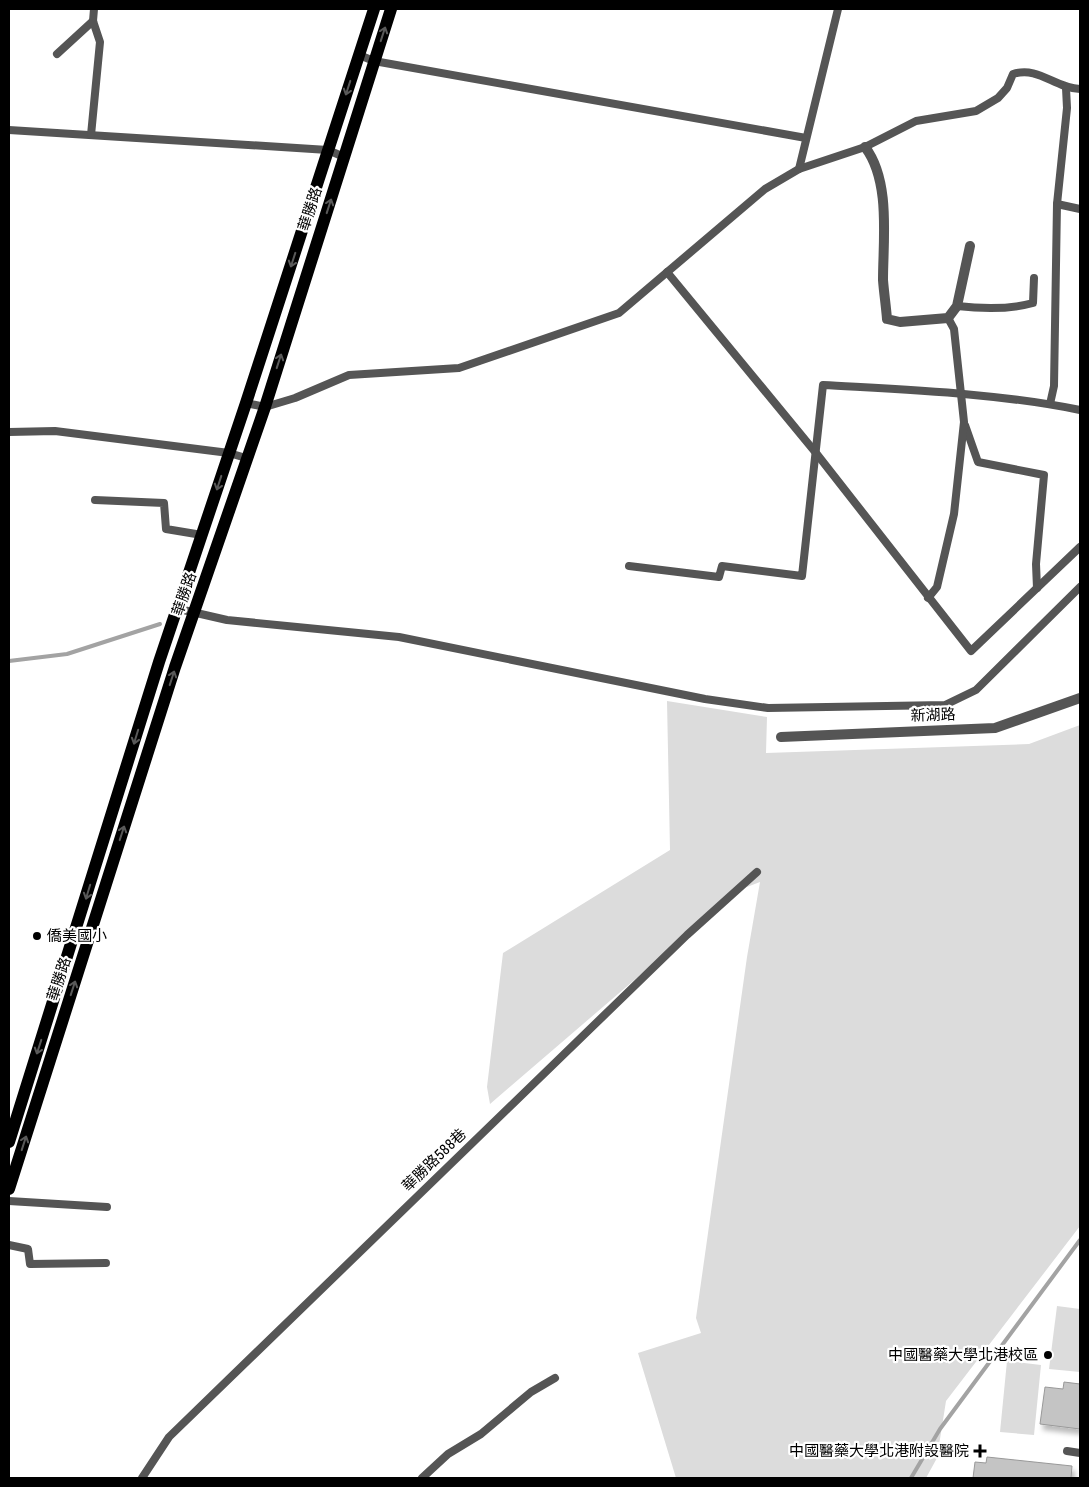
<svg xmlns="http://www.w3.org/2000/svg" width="1089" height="1487" font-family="'Roboto Condensed','Noto Sans TC',sans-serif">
  <defs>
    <filter id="shadow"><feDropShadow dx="3" dy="5.5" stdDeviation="2.5" flood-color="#0004"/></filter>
  </defs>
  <rect width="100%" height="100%" fill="#fff"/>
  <!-- green -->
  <g fill="#dcdcdc">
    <polygon points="667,701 767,717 766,753 1029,744 1080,725 1080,1226 946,1401 937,1458 926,1478 676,1478 638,1353 701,1333 696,1318 747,957 760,882 739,890 490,1104 487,1087 503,953 670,850"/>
    <polygon points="1057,1306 1080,1309 1080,1372 1049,1369"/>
    <polygon points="1007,1361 1041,1365 1034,1435 1000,1432"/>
  </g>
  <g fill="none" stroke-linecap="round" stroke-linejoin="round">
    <!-- stream -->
    <g stroke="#a3a3a3" stroke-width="4">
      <polyline points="9,661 67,654 160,624"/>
      <polyline points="911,1478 940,1429 1080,1240"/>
    </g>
  </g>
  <!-- building -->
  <g fill="#c4c4c4" stroke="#999" filter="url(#shadow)">
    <polygon points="1064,1382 1080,1384 1080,1429 1040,1424 1045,1387 1063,1389"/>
    <polygon points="987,1457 1072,1466 1071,1478 973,1478 975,1462 986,1463"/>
  </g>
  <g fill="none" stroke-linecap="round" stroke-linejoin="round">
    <!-- lane -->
    <g stroke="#555" stroke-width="8">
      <polyline points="57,54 93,21"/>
      <polyline points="359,55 374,61 806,138"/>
      <polyline points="9,130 328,150 344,157"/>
      <polyline points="91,135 100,42 93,21 94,9"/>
      <path d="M799,169L865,147L916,121L976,111L998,98L1007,88L1013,74C1039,66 1054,88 1080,89"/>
      <polyline points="1057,204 1080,209"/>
      <polyline points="667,272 816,453 971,651 1080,547"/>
      <path d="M957,306C983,309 1008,310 1033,303L1034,278"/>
      <polyline points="246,403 265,407 295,398 349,375 459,368 619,313 765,189 799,169 838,9"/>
      <polyline points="1050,404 1054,386 1057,204 1067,108 1066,88"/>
      <polyline points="965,425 978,462 1044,475 1036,564 1037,588"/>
      <polyline points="9,432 55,431 229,453 246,458"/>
      <polyline points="95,500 164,503 166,529 202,535"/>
      <path d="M629,566L719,577L722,566L802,576L823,385C909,390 996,393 1080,410"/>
      <polyline points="928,598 937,587 954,514 964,422 954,329 948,318"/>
      <polyline points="179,609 227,620 399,637 705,699 768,708 945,705 976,690 1080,587"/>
      <polyline points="9,1201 107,1207"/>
      <polyline points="9,1245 28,1249 30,1264 106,1263"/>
      <polyline points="1067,1451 1080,1453"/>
      <polyline points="142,1478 169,1437 687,935 757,872"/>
      <polyline points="422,1478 448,1454 481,1434 531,1392 555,1378"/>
    </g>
    <!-- street -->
    <g stroke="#555" stroke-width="10">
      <path d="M865,147C891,181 883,240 883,280C884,293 886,306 887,319L900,322L948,318L957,306L970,246"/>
      <polyline points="781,737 995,728 1080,698"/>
    </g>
    <!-- primary -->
    <g stroke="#000" stroke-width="12">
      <polyline points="9,1142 159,662 246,403 374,9"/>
      <polyline points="9,1189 175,667 265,407 391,9"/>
    </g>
  </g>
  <!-- one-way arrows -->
  <defs><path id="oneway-shaft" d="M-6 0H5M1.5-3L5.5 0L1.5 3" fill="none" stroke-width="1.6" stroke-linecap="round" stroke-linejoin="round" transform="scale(1.25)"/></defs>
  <g stroke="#595959">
    <use href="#oneway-shaft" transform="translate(383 34) rotate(-72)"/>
    <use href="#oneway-shaft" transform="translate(348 88) rotate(108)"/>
    <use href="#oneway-shaft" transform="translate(329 206) rotate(-72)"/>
    <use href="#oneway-shaft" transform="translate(293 260) rotate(108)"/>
    <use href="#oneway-shaft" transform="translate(279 361) rotate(-72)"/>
    <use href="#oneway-shaft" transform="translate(219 483) rotate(108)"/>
    <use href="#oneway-shaft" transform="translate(172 678) rotate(-72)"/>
    <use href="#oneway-shaft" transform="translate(136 737) rotate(107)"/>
    <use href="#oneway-shaft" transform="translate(122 833) rotate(-72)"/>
    <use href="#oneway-shaft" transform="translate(88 892) rotate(107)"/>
    <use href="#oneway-shaft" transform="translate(73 988) rotate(-72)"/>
    <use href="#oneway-shaft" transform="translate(39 1047) rotate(108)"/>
    <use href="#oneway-shaft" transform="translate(24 1143) rotate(-72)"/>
  </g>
  <!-- markers -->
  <g fill="#000" stroke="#fff" stroke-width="2">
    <circle cx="37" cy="936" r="5"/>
    <circle cx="1048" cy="1355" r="5"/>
    <path d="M977.5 1443.5h5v5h5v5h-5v5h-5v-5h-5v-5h5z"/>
  </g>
  <g text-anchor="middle" stroke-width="4.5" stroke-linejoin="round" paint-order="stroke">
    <!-- street labels -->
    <g font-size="15" fill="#000" stroke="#fff">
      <text transform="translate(310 209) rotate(-72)" y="5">華勝路</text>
      <text transform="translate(184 594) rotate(-71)" y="5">華勝路</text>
      <text transform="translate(933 715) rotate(-2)" y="5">新湖路</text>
      <text transform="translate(59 979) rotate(-72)" y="5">華勝路</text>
      <text transform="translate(434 1160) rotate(-44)" y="5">華勝路588巷</text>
    </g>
    <!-- poi labels -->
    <g font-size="15" fill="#000" stroke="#fff" text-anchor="end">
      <text x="47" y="941" text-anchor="start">僑美國小</text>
      <text x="1038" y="1360">中國醫藥大學北港校區</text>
      <text x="969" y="1456">中國醫藥大學北港附設醫院</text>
    </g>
  </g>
  <!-- border -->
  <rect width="1089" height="1487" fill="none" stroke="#000000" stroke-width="20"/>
</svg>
